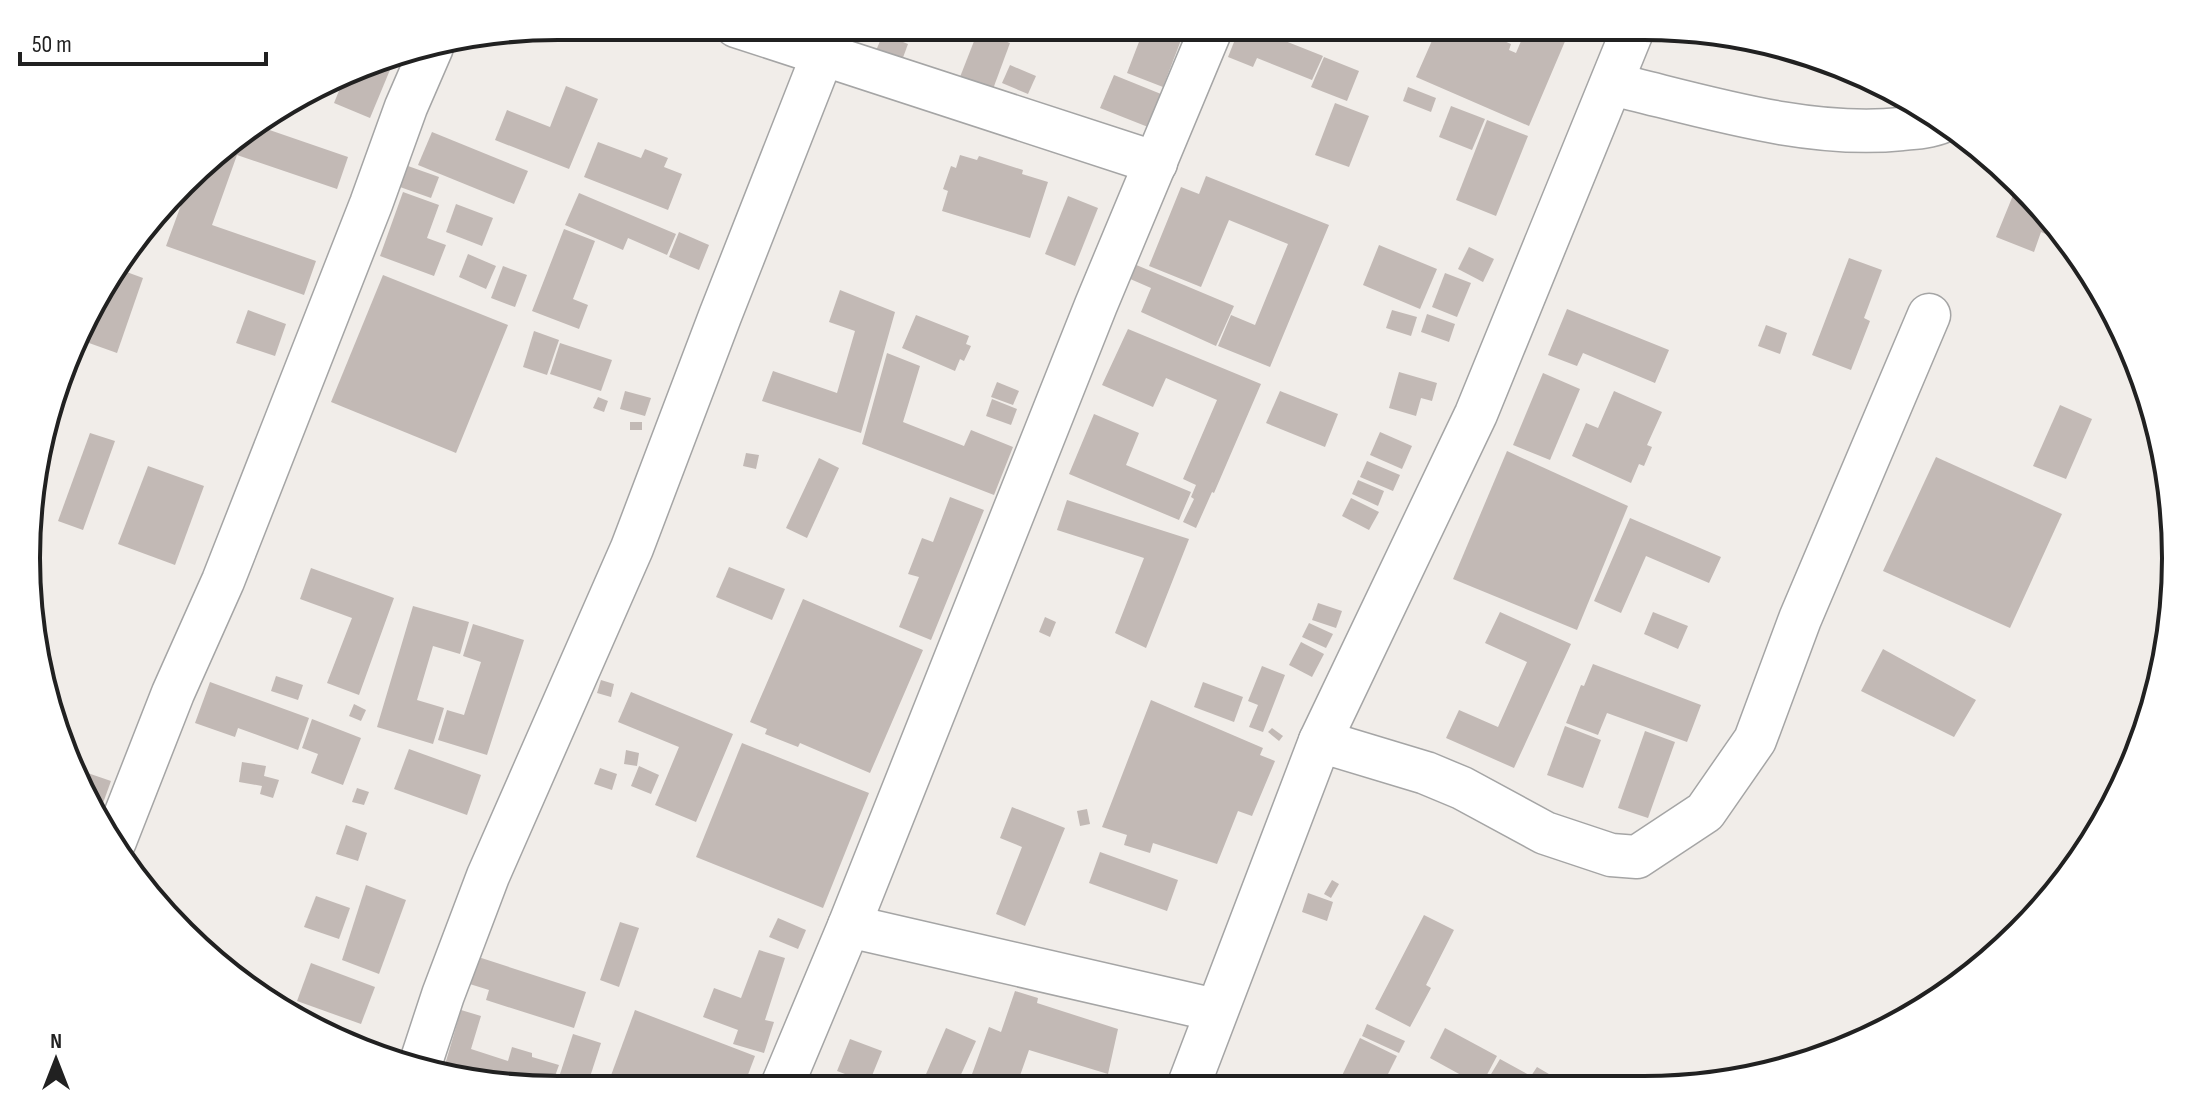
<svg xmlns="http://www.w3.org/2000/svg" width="2202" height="1116" font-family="'Sofia Sans Condensed',sans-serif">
  <rect width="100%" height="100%" fill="#f1ede9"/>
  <!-- building -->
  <g fill="#c2b9b5">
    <polygon points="1122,27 1186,27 1163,87 1127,73 1142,34"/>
    <polygon points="1240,27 1250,27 1323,56 1312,80 1257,58 1253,67 1228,57"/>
    <polygon points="1438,27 1456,27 1470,33 1472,27 1511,44 1509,50 1516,53 1527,27 1537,27 1566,39 1529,126 1416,77"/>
    <polygon points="978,31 1010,43 993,89 960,77"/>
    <polygon points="883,34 908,44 901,63 875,53"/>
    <polygon points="397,53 370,118 334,103 345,76 387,54"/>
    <polygon points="1324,57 1359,71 1347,101 1311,87"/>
    <polygon points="1010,65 1036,76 1028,94 1002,83"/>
    <polygon points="1114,75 1161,94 1148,127 1100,108"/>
    <polygon points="566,86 598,99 569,169 495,140 507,110 550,127"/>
    <polygon points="1408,87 1436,98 1431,112 1403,101"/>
    <polygon points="1335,103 1369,116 1349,167 1315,155"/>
    <polygon points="1451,106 1485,119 1472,150 1439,137"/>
    <polygon points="1487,120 1528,136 1496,216 1456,200"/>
    <polygon points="255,125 348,157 337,189 237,155 212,225 316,261 304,295 166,246 188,186 234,136"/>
    <polygon points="432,132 528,171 514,204 418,165"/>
    <polygon points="598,142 641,158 645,149 668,158 664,167 682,174 668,210 584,177"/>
    <polygon points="960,155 977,160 979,156 1023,170 1022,174 1048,182 1030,238 942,211 948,191 943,189 951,166 956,168"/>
    <polygon points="408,166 439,177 431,198 400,187"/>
    <polygon points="1206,176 1329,225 1270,367 1218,346 1231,315 1255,325 1288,244 1229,220 1201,287 1149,266 1181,187 1199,194"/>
    <polygon points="2018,183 2044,207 2055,223 2050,236 2041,232 2034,252 1996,237"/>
    <polygon points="403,192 439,205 427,238 446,245 434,276 380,256"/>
    <polygon points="579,193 676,234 667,255 628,238 623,250 565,225"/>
    <polygon points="1068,196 1098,208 1075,266 1045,254"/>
    <polygon points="456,204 493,218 482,246 446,232"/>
    <polygon points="564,229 595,241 573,299 588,305 579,329 532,311"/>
    <polygon points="679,232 709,245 699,270 669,257"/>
    <polygon points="1379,245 1437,269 1420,309 1363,285"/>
    <polygon points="1469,247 1494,259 1483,282 1458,269"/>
    <polygon points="468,254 496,266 486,289 459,277"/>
    <polygon points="1849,258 1882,270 1864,318 1870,321 1851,370 1812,355"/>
    <polygon points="1134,264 1234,306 1216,346 1141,312 1151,288 1128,278"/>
    <polygon points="503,266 527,275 515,307 491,298"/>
    <polygon points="113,267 143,278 117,353 75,338"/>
    <polygon points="1445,273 1471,283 1457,317 1432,307"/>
    <polygon points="383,275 508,325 456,453 331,402"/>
    <polygon points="840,290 895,312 861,433 762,401 773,371 837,393 855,331 829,322"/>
    <polygon points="1567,309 1669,350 1655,383 1583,353 1577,366 1548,355"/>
    <polygon points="248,310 286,324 275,356 236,343"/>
    <polygon points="1392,310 1417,317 1411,336 1386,328"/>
    <polygon points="1427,314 1455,324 1449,342 1421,332"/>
    <polygon points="916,315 969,336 966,344 971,346 964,361 960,359 955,371 902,348"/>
    <polygon points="1766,325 1787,333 1780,354 1758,346"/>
    <polygon points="1128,329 1261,384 1214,493 1212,492 1196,528 1183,522 1194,499 1191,497 1196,485 1183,479 1217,400 1166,378 1153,407 1102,385"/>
    <polygon points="534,331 559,340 547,375 523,367"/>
    <polygon points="560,343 612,360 601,391 550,374"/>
    <polygon points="887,353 920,366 903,422 964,446 971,430 1013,447 994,495 862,444"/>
    <polygon points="1399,372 1437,383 1432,401 1421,398 1416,416 1389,408"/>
    <polygon points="1543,373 1580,389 1550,460 1513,445"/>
    <polygon points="997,382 1019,391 1013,405 991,397"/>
    <polygon points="625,391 651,398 645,416 620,409"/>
    <polygon points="1280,391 1338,414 1325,447 1266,423"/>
    <polygon points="1614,391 1662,412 1647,445 1652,447 1644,466 1639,464 1631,483 1572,456 1586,423 1598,428"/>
    <polygon points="598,397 608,401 604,412 593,408"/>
    <polygon points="992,399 1017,409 1011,425 986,416"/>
    <polygon points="2060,405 2092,419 2066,479 2033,466"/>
    <polygon points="1094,414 1139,433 1126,465 1191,492 1179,520 1069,474"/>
    <rect x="630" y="422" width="12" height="8"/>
    <polygon points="1380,432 1412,446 1402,469 1370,455"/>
    <polygon points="90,433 115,441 83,530 58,521"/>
    <polygon points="1507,451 1628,506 1577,630 1453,579"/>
    <polygon points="746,453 759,455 756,469 743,466"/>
    <polygon points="1936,457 2062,514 2010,628 1883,571"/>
    <polygon points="819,458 839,468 807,538 786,528"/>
    <polygon points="1367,461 1400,475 1393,491 1360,477"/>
    <polygon points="148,466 204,486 175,565 118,544"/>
    <polygon points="1358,480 1384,491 1378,506 1352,494"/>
    <polygon points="950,497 984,510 931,640 899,627 919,577 908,574 922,538 933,542"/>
    <polygon points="1351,498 1379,512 1369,530 1342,516"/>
    <polygon points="1067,500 1189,539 1146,648 1115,633 1144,558 1057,530"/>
    <polygon points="1630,518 1721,557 1709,583 1646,556 1621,613 1594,601"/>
    <polygon points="729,567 785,589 772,620 716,597"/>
    <polygon points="311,568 394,598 359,695 327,683 352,618 300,599"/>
    <polygon points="803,599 923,650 870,773 800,743 798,747 765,734 767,729 750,722"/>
    <polygon points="1318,603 1342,611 1336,628 1312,620"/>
    <polygon points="413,606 469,622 460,654 433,646 417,700 444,708 433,744 377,727"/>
    <polygon points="1500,612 1571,644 1514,768 1446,738 1459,710 1498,727 1527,662 1485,643"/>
    <polygon points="1653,612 1688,626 1678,649 1644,634"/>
    <polygon points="1045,617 1056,622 1050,637 1039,632"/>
    <polygon points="1309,623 1333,634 1326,648 1302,637"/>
    <polygon points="473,624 524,640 487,755 438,740 447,710 464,715 481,662 463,656"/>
    <polygon points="1301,642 1324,654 1312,677 1289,665"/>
    <polygon points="1883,649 1976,700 1954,737 1861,691"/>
    <polygon points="1593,664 1701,705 1687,742 1607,713 1598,735 1566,723 1581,685 1584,686"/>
    <polygon points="1262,666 1285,675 1263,732 1249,727 1258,705 1248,701"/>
    <polygon points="276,676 303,685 298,700 271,691"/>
    <polygon points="601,680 614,684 611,697 597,693"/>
    <polygon points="210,682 309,718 298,750 238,728 235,737 195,723"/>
    <polygon points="1203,682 1243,697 1234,722 1194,707"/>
    <polygon points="631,692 733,734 696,822 655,805 679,747 618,722"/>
    <polygon points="1151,700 1263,748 1260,755 1275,761 1252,816 1238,811 1217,864 1153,843 1150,853 1124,845 1127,835 1102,827"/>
    <polygon points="354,704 366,710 361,721 349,716"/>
    <polygon points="312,719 361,738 343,785 311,773 318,754 302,748"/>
    <polygon points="1565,726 1601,740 1583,788 1547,775"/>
    <polygon points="1272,728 1283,736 1279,741 1268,732"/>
    <polygon points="1645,731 1675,742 1648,818 1618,808"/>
    <polygon points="742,743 869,793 823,908 696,857"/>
    <polygon points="409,749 481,775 467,815 394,789"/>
    <polygon points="626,750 639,753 637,766 624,764"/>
    <polygon points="242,762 266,766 264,776 279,780 273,798 260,794 262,786 239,782"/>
    <polygon points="639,766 659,775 651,794 631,786"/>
    <polygon points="73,768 111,781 98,817 81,793"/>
    <polygon points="600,768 617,774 612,790 594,784"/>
    <polygon points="357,788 369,792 364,805 352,802"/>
    <polygon points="1012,807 1065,828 1025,926 996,914 1022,847 1000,838"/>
    <polygon points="1087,809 1090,824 1080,826 1077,811"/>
    <polygon points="346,825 367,833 358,861 336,854"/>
    <polygon points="1100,852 1178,880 1167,911 1089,883"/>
    <polygon points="1332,880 1339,884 1331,898 1324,894"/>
    <polygon points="366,885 406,900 379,974 342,960"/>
    <polygon points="1308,893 1333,902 1327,921 1302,912"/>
    <polygon points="316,896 350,908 339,939 304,927"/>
    <polygon points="1424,915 1454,930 1426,985 1431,988 1410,1027 1375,1009"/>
    <polygon points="778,918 806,930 798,949 769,937"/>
    <polygon points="620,922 639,928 619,987 600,980"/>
    <polygon points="759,950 785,958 765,1020 774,1022 764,1053 733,1044 738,1030 703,1017 714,988 741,998"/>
    <polygon points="469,954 586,992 574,1028 486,1000 489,990 460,981"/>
    <polygon points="311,963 375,987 361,1024 297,1001"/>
    <polygon points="1015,991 1038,998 1037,1003 1118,1029 1108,1074 1029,1050 1016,1087 967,1088 989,1027 1001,1032"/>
    <polygon points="461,1010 481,1016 471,1049 508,1061 512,1047 532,1053 532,1057 559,1065 555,1076 570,1080 567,1089 524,1089 442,1075"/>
    <polygon points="635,1010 755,1056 743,1088 606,1089"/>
    <polygon points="1367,1024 1405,1041 1399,1053 1362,1036"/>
    <polygon points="946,1028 976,1041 955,1088 920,1088"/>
    <polygon points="1445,1028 1497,1056 1481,1086 1430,1058"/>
    <polygon points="573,1034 601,1043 588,1083 560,1074"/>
    <polygon points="1360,1038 1397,1056 1382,1086 1337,1086"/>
    <polygon points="850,1039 882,1051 869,1083 837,1071"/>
    <polygon points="1500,1059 1531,1076 1537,1067 1554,1077 1549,1086 1484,1086"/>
  </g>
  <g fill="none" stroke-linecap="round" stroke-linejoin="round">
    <defs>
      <g id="minor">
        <polyline points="736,26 1156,163"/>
        <path d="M1612,84C1705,106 1807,139 1902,129C1917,128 1930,127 1944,121"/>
        <polyline points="1320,741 1426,773 1462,788 1545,833 1611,855 1637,857 1705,812 1755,740 1800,619 1929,315"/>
        <polyline points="115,841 173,693 223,581 371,204 406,107 432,47"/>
        <polyline points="849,926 1215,1010"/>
        <polyline points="418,1071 443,995 488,876 632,548 720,316 834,26"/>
        <polyline points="1188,1087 1320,741 1476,414 1634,27"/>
        <polyline points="781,1088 849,926 1096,305 1212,27"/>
      </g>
    </defs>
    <!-- minor casing -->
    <use href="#minor" stroke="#a5a5a5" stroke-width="45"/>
    <!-- minor -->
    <use href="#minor" stroke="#fff" stroke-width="42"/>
  </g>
  <!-- crop -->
  <path d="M0 0H2202V1116H0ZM558 40H1644A518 518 0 0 1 2162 558V558A518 518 0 0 1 1644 1076H558A518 518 0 0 1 40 558V558A518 518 0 0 1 558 40Z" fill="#fff" fill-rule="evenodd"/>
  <path fill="none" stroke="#212121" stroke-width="4" d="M558 40H1644A518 518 0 0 1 2162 558V558A518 518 0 0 1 1644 1076H558A518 518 0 0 1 40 558V558A518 518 0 0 1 558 40Z"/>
  <!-- north arrow -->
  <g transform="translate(56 1060)" stroke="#ffffff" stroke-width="6" paint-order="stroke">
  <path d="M0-6L14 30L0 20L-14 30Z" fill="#212121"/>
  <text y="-12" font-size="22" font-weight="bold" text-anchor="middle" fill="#212121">N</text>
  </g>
  <!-- scale -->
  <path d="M20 52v12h246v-12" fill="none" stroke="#212121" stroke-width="4"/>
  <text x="32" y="52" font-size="24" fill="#212121" stroke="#ffffff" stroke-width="6" paint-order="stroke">50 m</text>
</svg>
